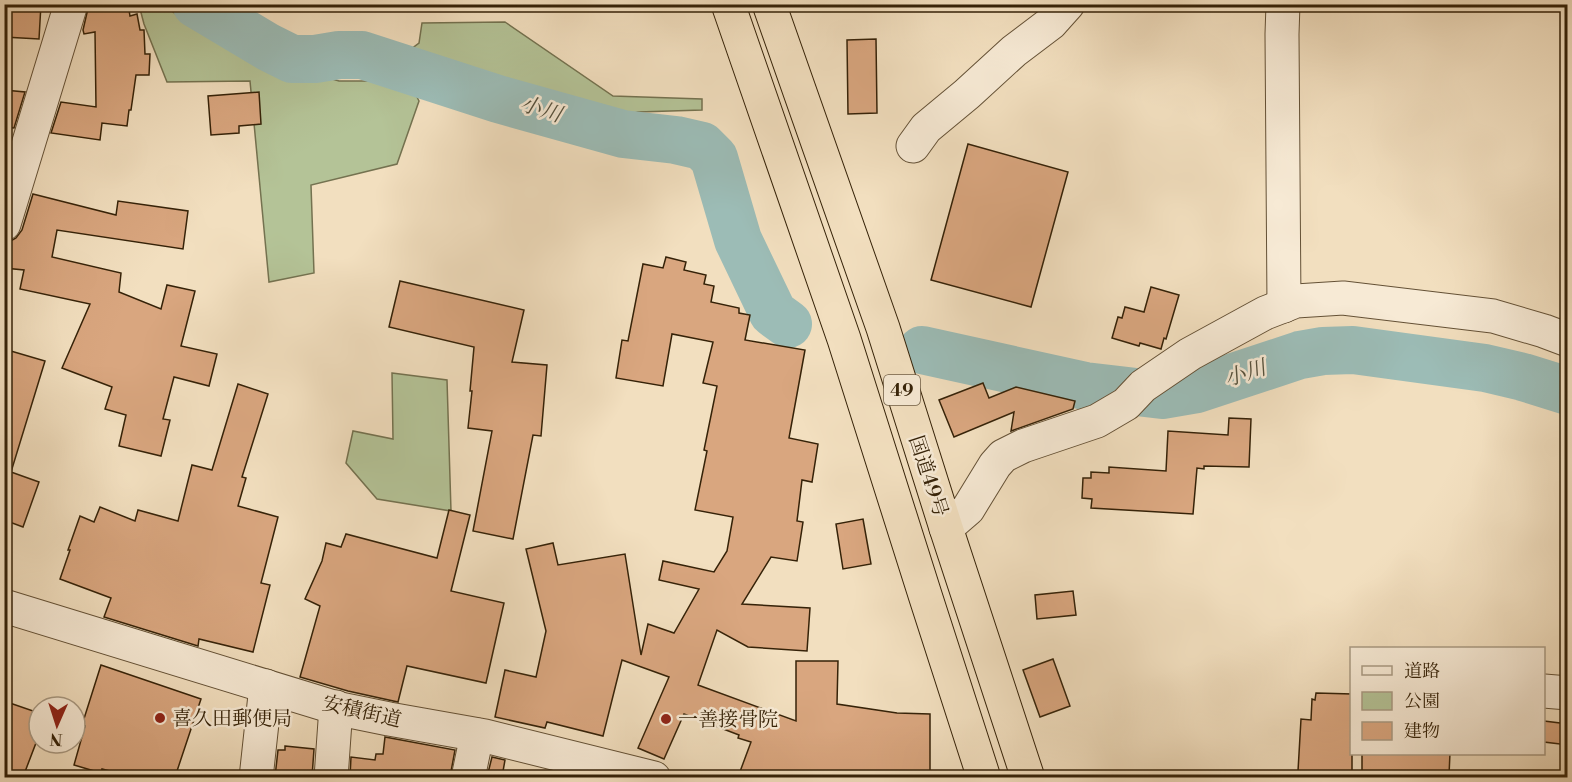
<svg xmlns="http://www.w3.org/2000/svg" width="1572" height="782" font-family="'Libre Bodoni','Noto Serif JP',serif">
  <rect width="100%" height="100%" fill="#f2dfbf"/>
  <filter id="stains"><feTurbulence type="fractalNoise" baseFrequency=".00333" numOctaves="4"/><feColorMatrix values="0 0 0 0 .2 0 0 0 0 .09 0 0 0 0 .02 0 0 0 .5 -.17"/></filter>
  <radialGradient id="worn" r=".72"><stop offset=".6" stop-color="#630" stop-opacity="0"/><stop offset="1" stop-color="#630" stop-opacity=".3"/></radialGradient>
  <!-- green -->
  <g fill="#b4c397" stroke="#747250" stroke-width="1.5">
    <polygon points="139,5 164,5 190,25 231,39 294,68 339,81 375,81 413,89 419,101 397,164 311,185 314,273 269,282 250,81 167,82 144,24"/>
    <polygon points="505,22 613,96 702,99 702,110 638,112 604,121 403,55 419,43 422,23"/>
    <polygon points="392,373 447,380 451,511 377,499 346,463 353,431 393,439"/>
  </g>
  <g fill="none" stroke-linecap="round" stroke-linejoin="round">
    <!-- river -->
    <g stroke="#9cbcb6" stroke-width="48">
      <polyline points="196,4 268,47 292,59 315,59 339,55 362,55 498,99 623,134 676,140 702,146 714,158 738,240 773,313 788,324"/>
      <polyline points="922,350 1085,386 1162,395 1197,389 1300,355 1323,351 1353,350 1485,368 1523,377 1568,391"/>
    </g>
  </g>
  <!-- building -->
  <g fill="#d9a67f" stroke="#352208" stroke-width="1.5">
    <polygon points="4,4 41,4 39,39 4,37"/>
    <polygon points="89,4 128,4 130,16 137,14 140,30 144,30 145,54 150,54 149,75 136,75 131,110 129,110 127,126 102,123 100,140 51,133 61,102 96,107 95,32 84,34 83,30"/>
    <polygon points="876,39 877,113 848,114 847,40"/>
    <polygon points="4,90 25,92 14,128 4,127"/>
    <polygon points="259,92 261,124 239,126 239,133 211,135 208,96"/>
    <polygon points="968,144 1068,172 1031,307 931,280"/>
    <polygon points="33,194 116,215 118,201 188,211 183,249 57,230 52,257 121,273 119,292 161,309 167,285 195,291 181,346 217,354 209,386 174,377 163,419 170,420 161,456 119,446 126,415 105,409 112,387 62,368 90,304 20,289 24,270 4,268 4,242 9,242 16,238 22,230"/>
    <polygon points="666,257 686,262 684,270 706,275 704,284 714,286 711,302 739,308 739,313 750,315 745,340 805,350 789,438 818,444 812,482 802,480 797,521 803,522 797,561 771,557 742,604 810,608 807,651 748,647 717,630 698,685 796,721 796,661 838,661 837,704 897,713 930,714 930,777 738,777 751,742 738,738 739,735 684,714 664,759 638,748 669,677 622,660 603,736 547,722 545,728 495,717 505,670 536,677 546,631 526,549 553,543 558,565 625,554 641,655 648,624 674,633 699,589 659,580 663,561 714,572 727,551 733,517 695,510 707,451 704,450 717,386 703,383 713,342 672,334 663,386 616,378 622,340 628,341 643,264 663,268"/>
    <polygon points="400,281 524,310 512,362 547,365 541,436 533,435 513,539 473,531 492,431 468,428 472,391 470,391 474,347 389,327"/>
    <polygon points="1151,287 1179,295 1166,339 1164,338 1161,349 1140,343 1139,346 1112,338 1118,317 1122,318 1125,307 1144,312"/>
    <polygon points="4,349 45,361 11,472 39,482 23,527 4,520"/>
    <polygon points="983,383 989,398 1016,387 1075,401 1073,409 1011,431 1014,412 954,437 939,400"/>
    <polygon points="238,384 268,394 242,477 246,478 238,506 278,517 261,583 270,585 253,652 199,639 198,646 104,617 111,598 60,579 70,550 68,550 80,516 94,522 100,507 135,521 138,510 178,521 192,465 212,470"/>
    <polygon points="1229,418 1251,419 1249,467 1204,466 1204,469 1197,468 1193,514 1091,508 1092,499 1082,498 1083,478 1091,478 1091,472 1109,473 1109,467 1166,471 1168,431 1228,435"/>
    <polygon points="449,510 470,515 451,591 504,603 486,683 407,666 398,702 348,691 300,677 320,606 305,599 322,561 326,543 341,547 346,534 437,558"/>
    <polygon points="863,519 871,564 843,569 836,524"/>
    <polygon points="1073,591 1076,615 1037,619 1035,595"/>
    <polygon points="1053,659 1070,706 1040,717 1023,670"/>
    <polygon points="101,665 201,699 175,777 132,777 102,769 101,773 74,765 85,726 82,725"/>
    <polygon points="1316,693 1352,694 1352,773 1298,771 1301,719 1311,720 1312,699 1315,700"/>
    <polygon points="4,701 39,713 39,735 23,777 4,777"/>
    <polygon points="1544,721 1568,724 1568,745 1544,742"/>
    <polygon points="385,737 455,750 450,777 350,777 351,757 375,760 376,754 383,754"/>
    <polygon points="285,746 314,749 312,777 275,777 278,750 285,750"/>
    <polygon points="1362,753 1450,753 1449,775 1362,772"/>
    <polygon points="492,757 505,760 502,777 487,777"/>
  </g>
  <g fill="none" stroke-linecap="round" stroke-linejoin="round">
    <defs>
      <g id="minor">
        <polyline points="1283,4 1282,34 1284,306"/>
        <polyline points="913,146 926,128 967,94 1014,51 1051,23 1068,4"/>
        <polyline points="4,224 71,4"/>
        <polyline points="946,528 968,509 995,465 1003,456 1023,446 1097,421 1126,404 1143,386 1190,354 1265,313 1296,301 1343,298 1493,316 1544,331 1568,340"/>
        <polyline points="4,606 340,709 389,719 485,736 654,778"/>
        <polyline points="1544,691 1568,693"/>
        <polyline points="256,778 266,686"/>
        <polyline points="331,778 336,707"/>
        <polyline points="468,778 477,735"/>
      </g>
      <g id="highway">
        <polyline points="728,4 844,339 926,598 984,778"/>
        <polyline points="769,4 883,328 946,528 1028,778"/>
      </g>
    </defs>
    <!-- minor casing -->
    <use href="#minor" stroke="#645136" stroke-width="35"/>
    <!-- highway casing -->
    <use href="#highway" stroke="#352208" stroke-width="35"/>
    <!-- minor -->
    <use href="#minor" stroke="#f7ead5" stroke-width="33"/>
    <!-- highway -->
    <use href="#highway" stroke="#f2dfbf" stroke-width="33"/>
  </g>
  <!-- markers -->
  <g fill="#8f2418" stroke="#f7ead5" stroke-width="2">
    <circle cx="160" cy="718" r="6"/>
    <circle cx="666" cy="719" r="6"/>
  </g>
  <g text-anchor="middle" stroke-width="5" stroke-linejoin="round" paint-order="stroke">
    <!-- shield labels -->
    <rect fill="#f7ead5" stroke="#6f5e46" stroke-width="1.5" x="884" y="375" width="36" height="30" rx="4.5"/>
    <g font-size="18" font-weight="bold" fill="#352208">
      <text x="902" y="396">49</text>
    </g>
    <!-- street labels -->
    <g font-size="20" fill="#352208" stroke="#f7ead5">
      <text transform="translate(929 476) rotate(72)" y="7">国道49号</text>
      <text transform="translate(362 711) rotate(13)" y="7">安積街道</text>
    </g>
    <!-- poi labels -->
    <g font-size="20" fill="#352208" stroke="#f7ead5" text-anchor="start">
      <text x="172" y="725">喜久田郵便局</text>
      <text x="678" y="726">一善接骨院</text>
    </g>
    <!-- water labels -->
    <g font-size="21" font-style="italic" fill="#54503c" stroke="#f7ead5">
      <text transform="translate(541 109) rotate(17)" y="7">小川</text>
      <text transform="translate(1245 373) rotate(-18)" y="7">小川</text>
    </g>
  </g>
  <!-- margin -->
  <rect width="1572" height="782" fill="none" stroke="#f2dfbf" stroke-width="24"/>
  <rect x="6" y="6" width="1560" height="770" fill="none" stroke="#352208" stroke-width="3"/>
  <rect x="12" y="12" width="1548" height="758" fill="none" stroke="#352208" stroke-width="1.5"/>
  <!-- legend -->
  <rect x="1350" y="647" width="195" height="108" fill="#f7ead5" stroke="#a99a83" stroke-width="1.5"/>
  <rect x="1362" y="666" width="30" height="9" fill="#f7ead5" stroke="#a99a83" stroke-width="1.5"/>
  <text x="1404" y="677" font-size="18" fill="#352208">道路</text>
  <rect x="1362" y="692" width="30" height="18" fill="#b4c397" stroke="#a99a83" stroke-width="1.5"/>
  <text x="1404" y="707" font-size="18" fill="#352208">公園</text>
  <rect x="1362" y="722" width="30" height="18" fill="#d9a67f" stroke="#a99a83" stroke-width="1.5"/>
  <text x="1404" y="737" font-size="18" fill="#352208">建物</text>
  <!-- north arrow -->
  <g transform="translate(57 725) rotate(183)"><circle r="28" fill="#f7ead5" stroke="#a99a83" stroke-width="1.5"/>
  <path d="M0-4.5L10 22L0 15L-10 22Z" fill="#8f2418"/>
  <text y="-9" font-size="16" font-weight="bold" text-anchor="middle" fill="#352208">N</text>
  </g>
  <rect width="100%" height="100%" filter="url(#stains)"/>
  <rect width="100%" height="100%" fill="url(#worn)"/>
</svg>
